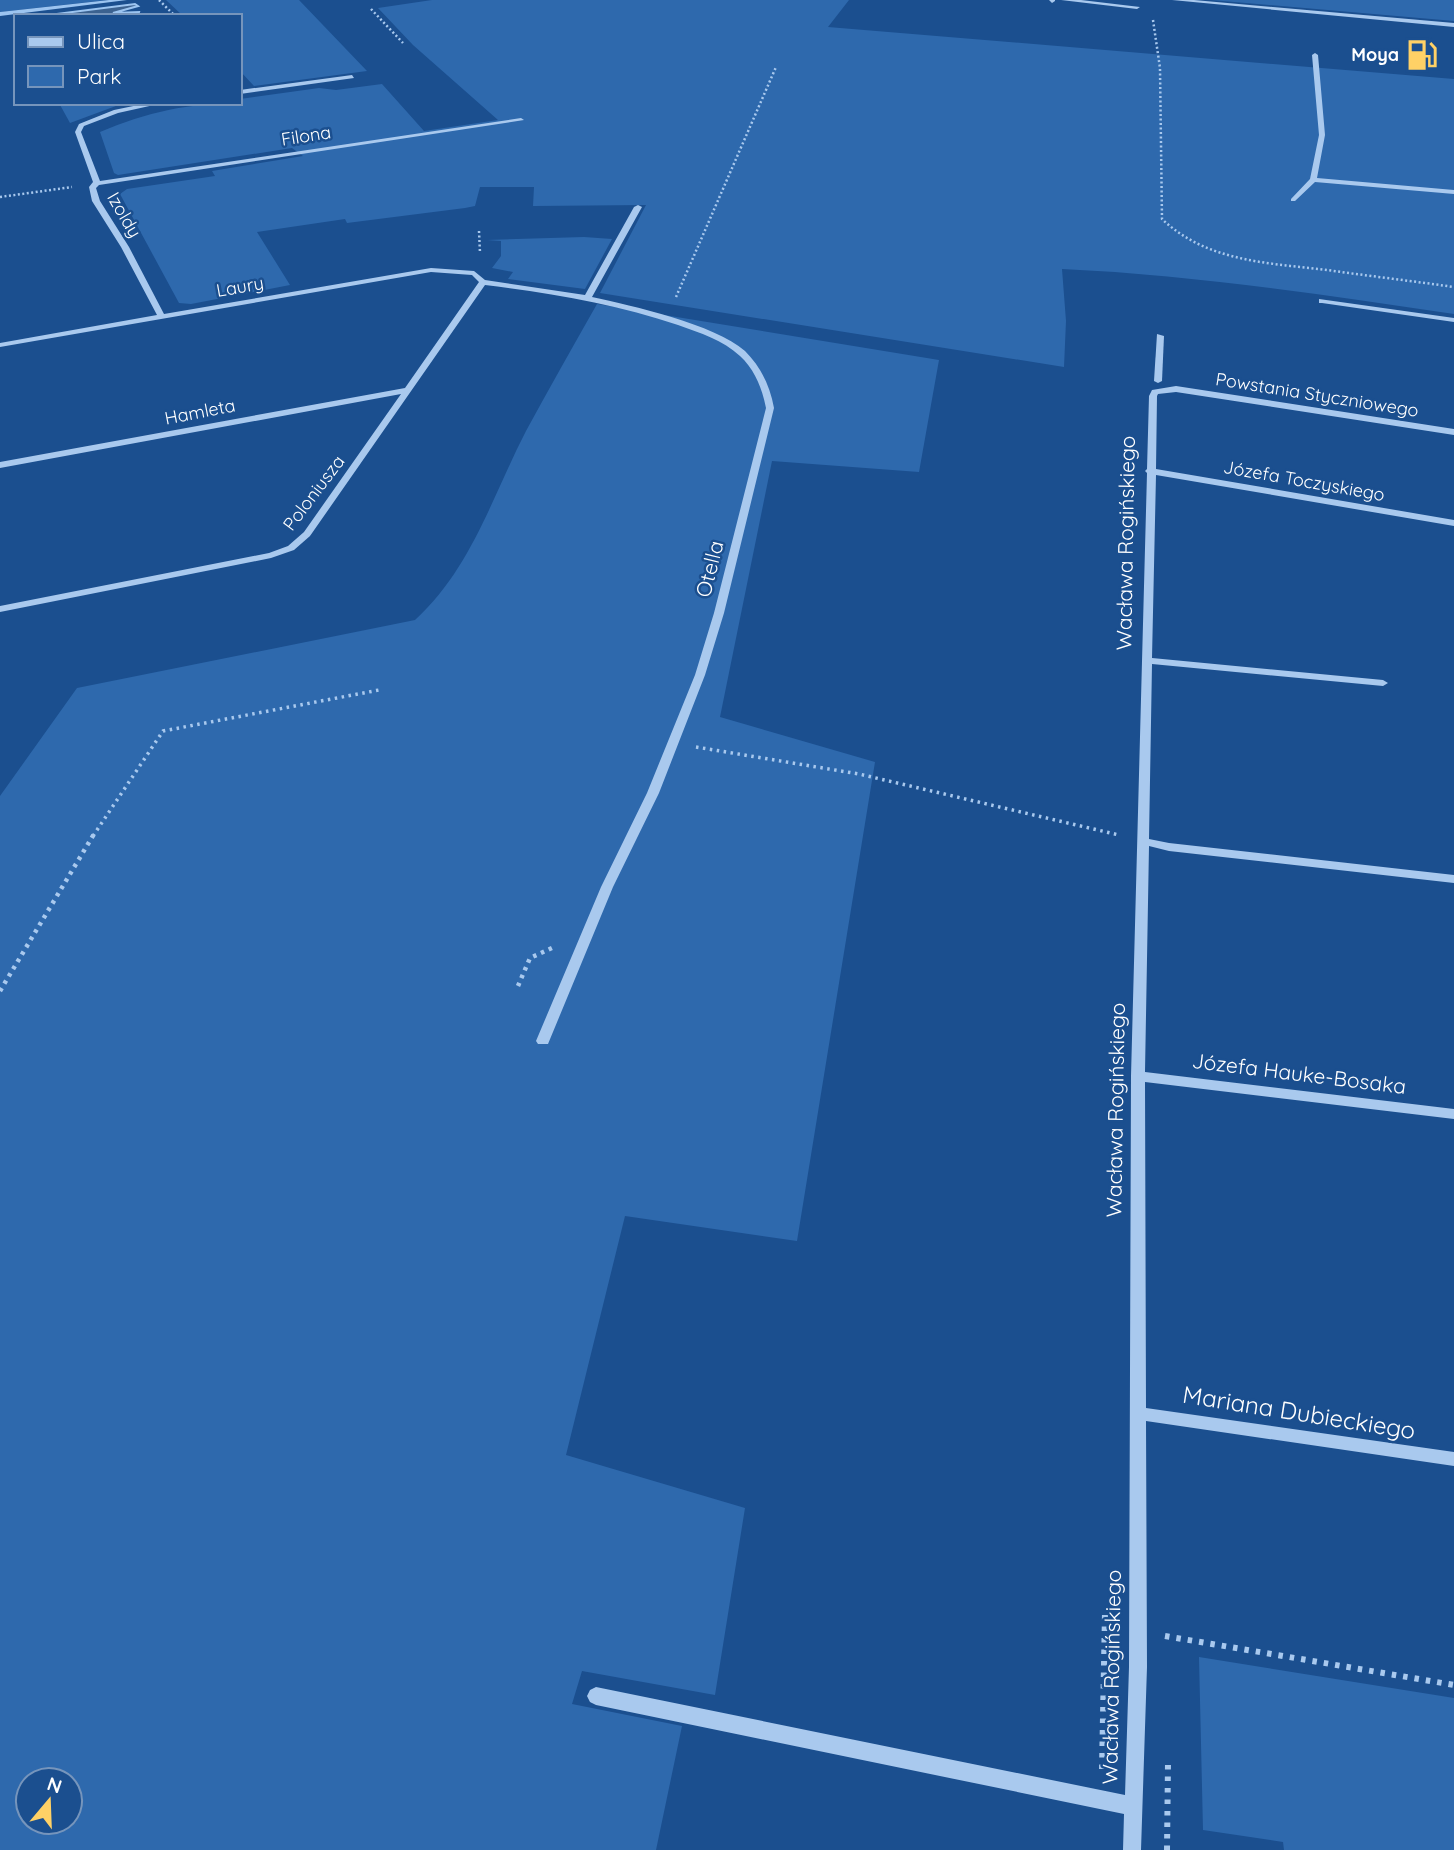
<svg xmlns="http://www.w3.org/2000/svg" width="1454" height="1850" font-family="Quicksand,sans-serif">
  <rect width="100%" height="100%" fill="#1b4f8f"/>
  <!-- green -->
  <g fill="#2e69ad" fill-rule="evenodd">
    <polygon points="0,0 107,0 0,12"/>
    <polygon points="166,0 299,0 367,71 254,86 240,71 240,16 183,16"/>
    <path d="M432,0H849L828,27L1454,79V314C1323,295 1194,275 1062,269L1066,321L1064,367L600,293L646,205L533,206L534,187H480L475,206L465,208L347,223L345,219L257,232L290,285L191,304L179,303L120,194L127,189L215,176L212,171L303,156L292,148L118,175L114,173L100,132C147,112 189,103 240,103V99L319,88L336,90L382,84L424,131L498,120L413,45L378,8Z"/>
    <polygon points="1211,0 1454,0 1454,21"/>
    <polygon points="59,103 124,103 70,123"/>
    <polygon points="584,237 612,239 585,289 508,279 513,272 492,268 501,256 501,241 487,240"/>
    <path d="M597,304L939,360L919,472L772,461L720,717L875,762L797,1241L625,1216L566,1455L745,1508L715,1695L582,1671L572,1704L682,1726L656,1850H0V796L77,688L415,620C471,569 492,497 526,431C549,389 573,346 597,304ZM28,1780H70V1822H28Z"/>
    <polygon points="1199,1657 1454,1698 1454,1850 1284,1850 1283,1842 1203,1830"/>
  </g>
  <!-- water -->
  <polygon fill="#3c6290" stroke="#9cc4f0" stroke-width="2" points="135,4 138,6 113,13 139,12 138,15 41,16"/>
  <g fill="none" stroke-linecap="round" stroke-linejoin="round">
    <!-- stream -->
    <polygon fill="#9cc4f0" fill-rule="evenodd" points="109,0 127,0 0,16 0,12"/>
    <!-- path-far3 -->
    <g stroke="#a9c9ee" stroke-width="2.5" stroke-dasharray="2 2.5" stroke-linecap="butt">
      <polyline points="159,0 175,16"/>
      <polyline points="371,9 403,43"/>
      <path d="M1153,20L1160,68L1162,219C1207,262 1269,263 1327,270C1369,276 1412,281 1454,287"/>
      <polyline points="0,197 72,187"/>
      <polyline points="479,231 480,253"/>
      <polyline points="676,297 776,67"/>
    </g>
    <!-- path-far2 -->
    <g stroke="#a9c9ee" stroke-width="3.5" stroke-dasharray="2.5 4.5" stroke-linecap="butt">
      <polyline points="696,747 859,774 1119,835"/>
      <polyline points="93,836 163,731 379,690"/>
    </g>
    <!-- path-far1 -->
    <g stroke="#a9c9ee" stroke-width="4.5" stroke-dasharray="3.5 5" stroke-linecap="butt">
      <polyline points="518,986 530,958 552,948"/>
      <polyline points="0,991 94,834"/>
    </g>
    <!-- path -->
    <g stroke="#a9c9ee" stroke-width="6" stroke-dasharray="4.5 7" stroke-linecap="butt">
      <polyline points="1165,1636 1454,1685"/>
      <polyline points="1102,1769 1105,1613"/>
      <polyline points="1167,1850 1168,1763"/>
    </g>
    <!-- minor -->
    <g fill="#a9c9ee" fill-rule="evenodd">
      <polygon points="1049,0 1055,0 1055,1 1052,3"/>
      <polygon points="1061,0 1081,0 1140,7 1137,9"/>
      <polygon points="1172,0 1194,0 1454,23 1454,27"/>
      <polygon points="1315,53 1318,55 1325,135 1317,178 1454,190 1454,194 1315,182 1295,201 1291,201 1291,199 1310,179 1319,135 1312,55"/>
      <polygon points="352,75 354,78 240,94 240,90"/>
      <path d="M148,103H163L118,113L84,126L81,132L100,181L521,118L524,120L99,185L96,188L100,201L129,247L164,314L431,268L474,271L485,280L585,295L634,207L638,205L642,207L592,297C633,306 714,324 745,351C761,367 770,386 774,408L724,613L705,675L659,793L613,887L548,1044H538L536,1041L601,887L647,793L695,675L714,613L766,408C762,388 755,370 740,356C723,340 700,333 678,325C616,304 551,293 485,285L310,536L294,550L271,558L0,612V606L269,553L288,546L304,532L401,394L0,468V462L405,388L479,282L472,275L431,272L0,347V343L157,315L121,247L92,201L89,187L93,182L75,132L79,124L114,110Z"/>
      <polygon points="1319,299 1454,318 1454,322 1322,303 1319,303"/>
      <polygon points="1157,334 1164,336 1162,381 1158,383 1154,381"/>
      <polygon points="1176,386 1454,429 1454,435 1176,392 1158,394 1157,396 1156,469 1454,520 1454,526 1156,475 1152,658 1383,680 1388,683 1383,686 1152,664 1149,839 1169,843 1454,875 1454,883 1169,851 1149,846 1145,1072 1454,1109 1454,1119 1145,1082 1146,1408 1454,1452 1454,1466 1146,1421 1147,1667 1141,1850 1123,1850 1124,1814 596,1705 590,1702 587,1696 590,1690 596,1687 1125,1795 1129,1667 1131,1076 1147,473 1145,471 1147,469 1149,396 1152,390"/>
    </g>
  </g>
  <!-- icons -->
  <defs>
    <symbol id="fuel-bare" viewBox="-9 -9 18 18"><path d="M-5.5-6h7V0h2V4h1.3V-2.5L3-4.5l.8-.8L6-3V5H2.5V1h-1V6h-7ZM-4.2-4.7v3.2H.2V-4.7Z" fill="#ffd166" stroke="#1b4f8f" stroke-width="2.5" paint-order="stroke"/></symbol>
  </defs>
  <g fill-rule="evenodd">
    <use href="#fuel-bare" x="1400" y="33" width="44" height="44"/>
  </g>
  <g text-anchor="middle" stroke-width="5" stroke-linejoin="round" paint-order="stroke">
    <!-- far-poi labels -->
    <g font-size="18" font-weight="bold" fill="#fff" stroke="#1b4f8f" text-anchor="end">
      <text x="1399" y="61">Moya</text>
    </g>
    <!-- far-street labels -->
    <g font-size="18" fill="#fff" stroke="#1b4f8f">
      <text transform="translate(306 136) rotate(-9)" y="6">Filona</text>
      <text transform="translate(124 215) rotate(60)" y="6">Izoldy</text>
      <text transform="translate(240 287) rotate(-10)" y="6">Laury</text>
      <text transform="translate(1317 395) rotate(9)" y="6">Powstania Styczniowego</text>
      <text transform="translate(200 412) rotate(-11)" y="6">Hamleta</text>
      <text transform="translate(1304 481) rotate(10)" y="6">Józefa Toczyskiego</text>
      <text transform="translate(314 493) rotate(-53)" y="6">Poloniusza</text>
    </g>
    <!-- street labels -->
    <g font-size="21" fill="#fff" stroke="#1b4f8f">
      <text transform="translate(1126 543) rotate(-89)" y="7">Wacława Rogińskiego</text>
      <text transform="translate(710 569) rotate(-76)" y="7">Otella</text>
      <text transform="translate(1299 1074) rotate(7)" y="7">Józefa Hauke-Bosaka</text>
      <text transform="translate(1116 1110) rotate(-89)" y="7">Wacława Rogińskiego</text>
      <text transform="translate(1112 1677) rotate(-89)" y="7">Wacława Rogińskiego</text>
    </g>
    <!-- near-street labels -->
    <g font-size="24" fill="#fff" stroke="#1b4f8f">
      <text transform="translate(1299 1413) rotate(9)" y="8">Mariana Dubieckiego</text>
    </g>
  </g>
  <!-- legend -->
  <rect x="14" y="14" width="228" height="91" fill="#1b4f8f" stroke="#7695bc" stroke-width="2"/>
  <rect x="28" y="37" width="35" height="10" fill="#a9c9ee" stroke="#7695bc" stroke-width="2"/>
  <text x="77" y="49" font-size="21" fill="#ffffff">Ulica</text>
  <rect x="28" y="66" width="35" height="21" fill="#2e69ad" stroke="#7695bc" stroke-width="2"/>
  <text x="77" y="84" font-size="21" fill="#ffffff">Park</text>
  <!-- north arrow -->
  <g transform="translate(49 1801) rotate(19)"><circle r="33" fill="#1b4f8f" stroke="#7695bc" stroke-width="2"/>
  <path d="M0-5L12 26L0 18L-12 26Z" fill="#ffd166"/>
  <text y="-10" font-size="19" font-weight="bold" text-anchor="middle" fill="#ffffff">N</text>
  </g>
</svg>
